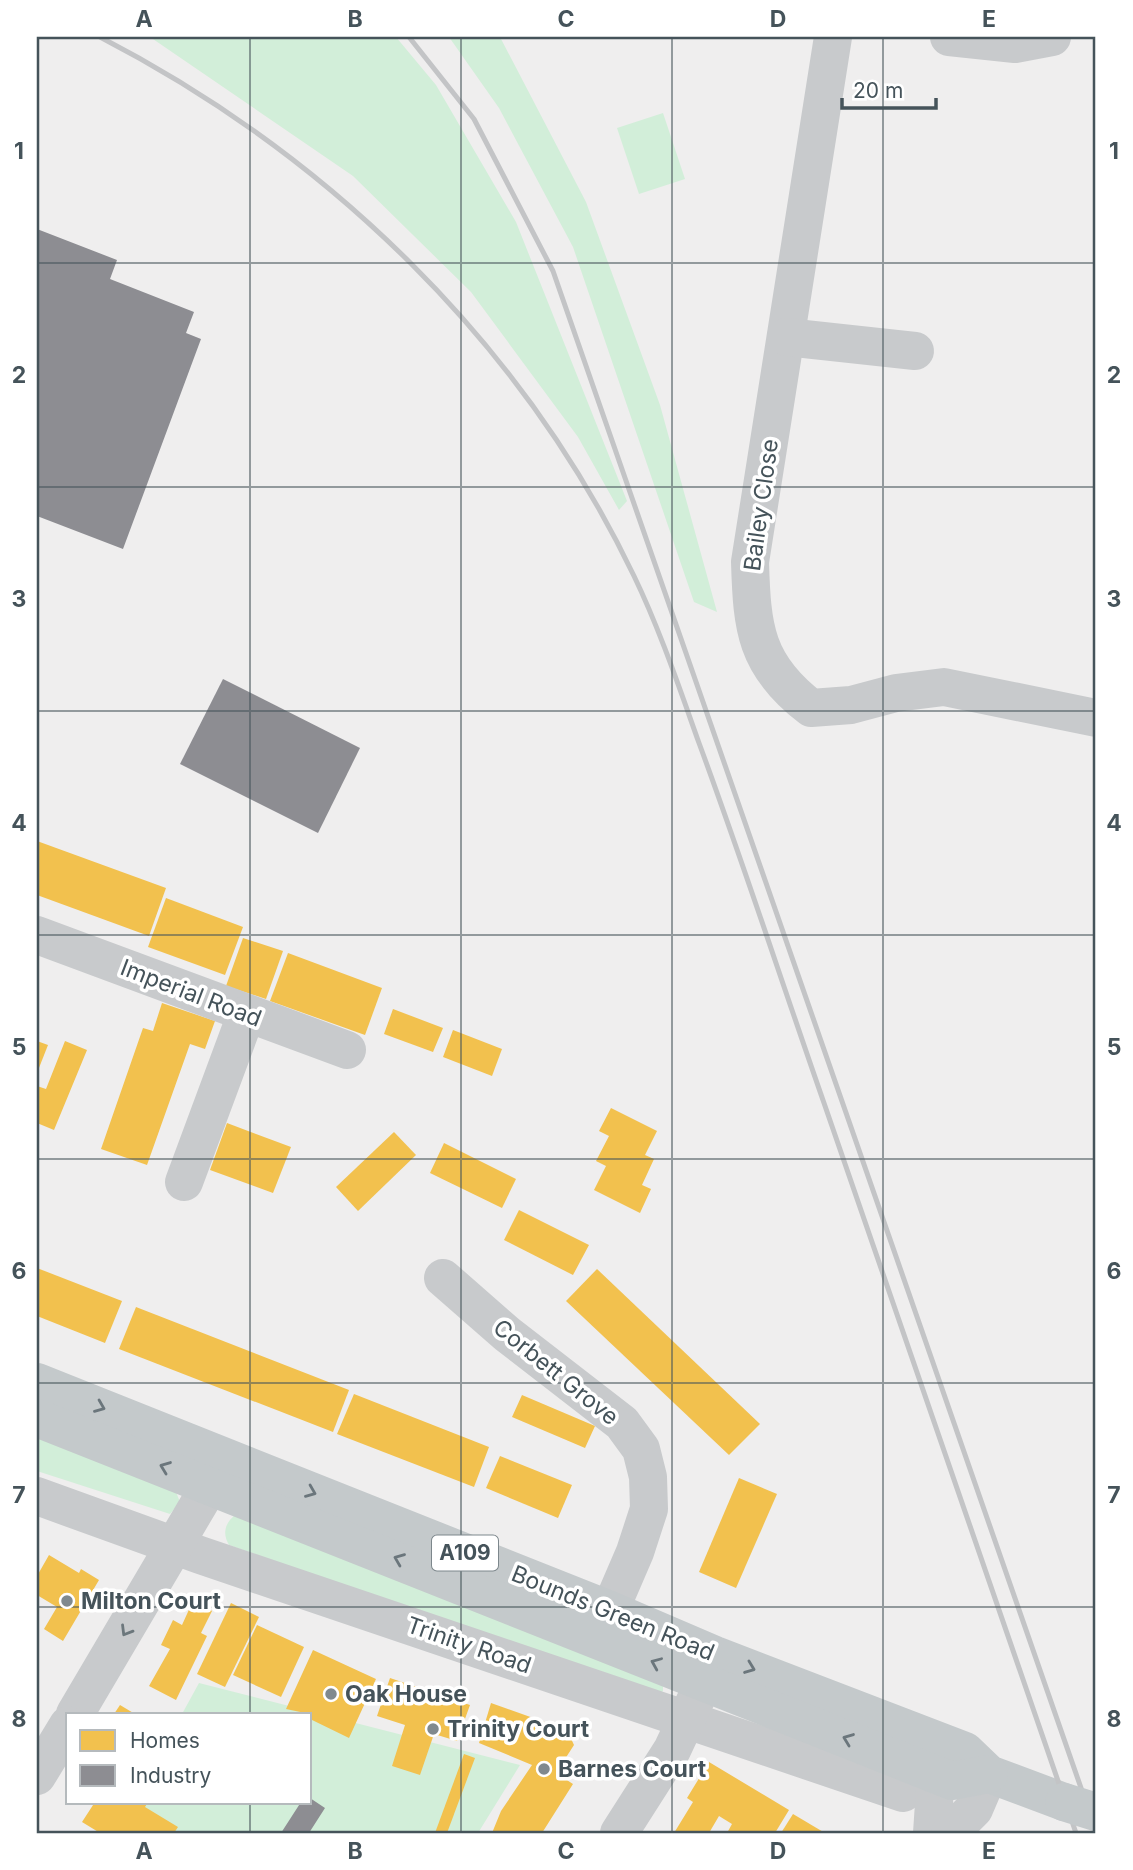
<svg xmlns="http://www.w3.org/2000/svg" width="1133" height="1870" font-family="Inter,sans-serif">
  <rect width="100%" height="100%" fill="#efeeee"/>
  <!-- green -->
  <g fill="#d2eed9">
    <polygon points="150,37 396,37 436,85 516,222 627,501 619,510 578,437 471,292 353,176"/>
    <polygon points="449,37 500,37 586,202 660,405 717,612 694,602 573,247 499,108"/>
    <polygon points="663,113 685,179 639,194 617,128"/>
    <polygon points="37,1433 172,1482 180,1502 170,1514 37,1471"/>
    <path d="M236,1514L663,1684V1691L657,1696L229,1545C222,1533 225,1523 236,1514Z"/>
    <polygon points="199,1683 520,1765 478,1833 118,1833 135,1802 310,1802 310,1714 182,1714"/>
  </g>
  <!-- homes -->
  <g fill="#f2c14e">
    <polygon points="37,841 166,888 149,936 37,895"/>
    <polygon points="166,898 243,927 225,975 148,947"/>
    <polygon points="243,938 283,951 266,999 226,986"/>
    <polygon points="288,953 382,988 365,1035 270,1001"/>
    <polygon points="162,1003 215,1021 205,1049 190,1044 147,1165 101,1149 143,1028 153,1031"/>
    <polygon points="393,1009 443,1028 433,1052 384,1034"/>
    <polygon points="453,1030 502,1049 492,1076 443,1057"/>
    <polygon points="37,1041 48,1045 37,1073"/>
    <polygon points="65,1041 87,1050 54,1130 37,1123 37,1086 46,1089"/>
    <polygon points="611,1108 657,1131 645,1155 654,1159 642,1185 651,1189 640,1213 594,1190 606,1166 596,1161 609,1136 599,1131"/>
    <polygon points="227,1123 291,1147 273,1193 210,1170"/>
    <polygon points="394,1132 416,1155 358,1211 336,1187"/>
    <polygon points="444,1143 516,1179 502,1208 430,1173"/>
    <polygon points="519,1210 589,1245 573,1275 504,1240"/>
    <polygon points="37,1268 122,1301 105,1343 37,1316"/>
    <polygon points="597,1269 760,1424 729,1455 566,1301"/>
    <polygon points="136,1307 349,1390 333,1432 119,1349"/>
    <polygon points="354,1394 489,1447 474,1487 337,1434"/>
    <polygon points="522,1395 595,1426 585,1448 512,1417"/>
    <polygon points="500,1456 572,1485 558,1518 486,1488"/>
    <polygon points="739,1478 777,1494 736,1588 699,1572"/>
    <polygon points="49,1555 79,1573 81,1569 99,1580 63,1641 44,1629 57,1607 37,1595 37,1576"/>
    <polygon points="198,1601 212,1611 201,1633 207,1636 176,1700 149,1686 170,1649 161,1645 173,1620 182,1625 192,1603"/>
    <polygon points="231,1603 259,1617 225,1687 197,1674"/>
    <polygon points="257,1625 304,1647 281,1697 233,1675"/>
    <polygon points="313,1650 376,1679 349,1738 310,1719 310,1714 286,1709"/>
    <polygon points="390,1678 470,1705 457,1741 434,1734 420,1775 392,1766 405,1725 377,1716"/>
    <polygon points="491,1703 567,1730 574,1745 556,1773 573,1784 542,1833 492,1833 501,1811 532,1765 479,1743"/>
    <polygon points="120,1705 135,1714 114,1714"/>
    <polygon points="464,1754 475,1758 447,1833 435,1833"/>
    <polygon points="709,1762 789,1810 775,1833 727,1833 732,1824 719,1816 709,1833 674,1833 693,1802 687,1798"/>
    <polygon points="95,1802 148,1802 145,1807 178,1827 174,1833 100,1833 82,1822"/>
    <polygon points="793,1814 825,1833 781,1833"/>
  </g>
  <!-- industry -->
  <g fill="#8d8d92">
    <polygon points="37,229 117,260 110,279 194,312 186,333 201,339 123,549 37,516"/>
    <polygon points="223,679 360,748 318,833 180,764"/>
    <polygon points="310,1798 325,1808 309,1833 281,1833 301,1802 310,1802"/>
  </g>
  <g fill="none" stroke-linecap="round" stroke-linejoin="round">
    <!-- minor -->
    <g stroke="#c8cacc" stroke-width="38">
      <path d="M833,37L750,562C752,628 755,665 811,708L851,705L896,693L944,687L1096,718"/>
      <polyline points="949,37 1015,44 1052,37"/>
      <polyline points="786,337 915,351"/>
      <polyline points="37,935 347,1050"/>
      <polyline points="184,1182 246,1015"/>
      <polyline points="443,1278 507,1334 622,1423 641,1449 648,1477 649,1509 635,1552 598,1638"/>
      <polyline points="37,1496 200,1555 903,1793"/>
      <polyline points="75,1714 226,1458"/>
      <polyline points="37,1776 68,1725"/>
      <polyline points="619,1833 672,1750 696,1699"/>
      <polyline points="932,1833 936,1774"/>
      <polyline points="950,1833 974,1809 989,1774"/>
    </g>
    <!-- major -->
    <g stroke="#c4c9cb" stroke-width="38">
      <polyline points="37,1382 610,1610 715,1655 965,1751 989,1774 1064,1802"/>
      <polyline points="37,1418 952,1781 989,1774"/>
    </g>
    <!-- rail -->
    <g stroke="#c3c4c6" stroke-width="5">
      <path d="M100,37C328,155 522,342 634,576C660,630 679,687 699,743C743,862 782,983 824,1103C909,1346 994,1589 1076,1833"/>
      <polyline points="409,37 474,119 553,271 1096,1831"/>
    </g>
    <!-- major-bridge -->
    <polyline stroke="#c4c9cb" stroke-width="38" points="1064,1802 1096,1812"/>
  </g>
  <!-- one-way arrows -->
  <defs><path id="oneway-chevron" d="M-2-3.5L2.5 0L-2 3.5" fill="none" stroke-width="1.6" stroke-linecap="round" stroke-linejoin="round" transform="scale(1.75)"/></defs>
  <g stroke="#6b767c">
    <use href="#oneway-chevron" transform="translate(100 1407) rotate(22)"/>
    <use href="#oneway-chevron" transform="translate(165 1467) rotate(-159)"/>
    <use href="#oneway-chevron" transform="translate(311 1492) rotate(22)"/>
    <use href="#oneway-chevron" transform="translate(399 1559) rotate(-158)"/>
    <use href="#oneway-chevron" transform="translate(656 1663) rotate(-157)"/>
    <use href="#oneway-chevron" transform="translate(750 1668) rotate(21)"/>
    <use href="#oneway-chevron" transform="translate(848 1739) rotate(-159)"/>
  </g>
  <use stroke="#6c777c" href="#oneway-chevron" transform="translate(126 1631) rotate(121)"/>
  <!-- grid -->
  <path fill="none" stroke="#45535a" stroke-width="2" stroke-opacity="0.55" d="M250,37V1714M461,37V1833M672,37V1833M883,37V1833M37,263H1096M37,487H1096M37,711H1096M37,935H1096M37,1159H1096M37,1383H1096M37,1607H1096M250,1802V1833"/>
  <!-- markers -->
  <g fill="#80898e" stroke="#fff" stroke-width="2.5">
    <circle cx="67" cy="1601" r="7"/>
    <circle cx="331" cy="1694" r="7"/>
    <circle cx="433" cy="1729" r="7"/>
    <circle cx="544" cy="1769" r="7"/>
  </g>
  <g text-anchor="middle" stroke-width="7" stroke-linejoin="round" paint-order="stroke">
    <!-- shield labels -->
    <rect fill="#fff" stroke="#7d878c" stroke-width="2" x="432" y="1535.5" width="66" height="35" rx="5"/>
    <g font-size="21" font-weight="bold" fill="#45535a">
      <text x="465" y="1560">A109</text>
    </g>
    <!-- street labels -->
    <g font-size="23" fill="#45535a" stroke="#fff">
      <text transform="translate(761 505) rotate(-82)" y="8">Bailey Close</text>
      <text transform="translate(191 993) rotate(21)" y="8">Imperial Road</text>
      <text transform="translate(556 1372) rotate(39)" y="8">Corbett Grove</text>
      <text transform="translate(613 1613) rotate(22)" y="8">Bounds Green Road</text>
      <text transform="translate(469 1645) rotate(19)" y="8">Trinity Road</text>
    </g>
    <!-- poi labels -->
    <g font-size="23" font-weight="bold" fill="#45535a" stroke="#fff" text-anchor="start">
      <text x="81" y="1609">Milton Court</text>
      <text x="345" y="1702">Oak House</text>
      <text x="447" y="1737">Trinity Court</text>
      <text x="558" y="1777">Barnes Court</text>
    </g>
  </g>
  <!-- border -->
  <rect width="1133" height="1870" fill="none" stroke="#ffffff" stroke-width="77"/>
  <!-- legend -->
  <rect x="66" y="1713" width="245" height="91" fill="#ffffff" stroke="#b5babd" stroke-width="2"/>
  <rect x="80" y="1730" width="35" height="21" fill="#f2c14e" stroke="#b5babd" stroke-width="2"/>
  <text x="130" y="1748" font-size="21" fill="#45535a">Homes</text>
  <rect x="80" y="1765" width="35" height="21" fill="#8d8d92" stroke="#b5babd" stroke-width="2"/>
  <text x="130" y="1783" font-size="21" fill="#45535a">Industry</text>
  <!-- scale -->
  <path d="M842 98v10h94v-10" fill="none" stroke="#45535a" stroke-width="3.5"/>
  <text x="853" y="98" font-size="21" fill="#45535a" stroke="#ffffff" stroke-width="5" paint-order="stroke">20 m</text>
  <rect x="38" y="38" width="1056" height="1794" fill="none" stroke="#45535a" stroke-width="2.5"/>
  <g font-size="23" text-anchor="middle" font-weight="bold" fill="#45535a">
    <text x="144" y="27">A</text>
    <text x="355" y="27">B</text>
    <text x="566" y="27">C</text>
    <text x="778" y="27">D</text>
    <text x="989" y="27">E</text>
    <text x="19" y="159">1</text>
    <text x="1114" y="159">1</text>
    <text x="19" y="383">2</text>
    <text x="1114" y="383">2</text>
    <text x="19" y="607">3</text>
    <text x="1114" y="607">3</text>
    <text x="19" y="831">4</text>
    <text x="1114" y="831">4</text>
    <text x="19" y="1055">5</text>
    <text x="1114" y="1055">5</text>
    <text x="19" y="1279">6</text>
    <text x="1114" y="1279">6</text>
    <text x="19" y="1503">7</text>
    <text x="1114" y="1503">7</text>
    <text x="19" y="1727">8</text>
    <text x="1114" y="1727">8</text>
    <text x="144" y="1859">A</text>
    <text x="355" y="1859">B</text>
    <text x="566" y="1859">C</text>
    <text x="778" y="1859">D</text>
    <text x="989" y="1859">E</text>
  </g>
</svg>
